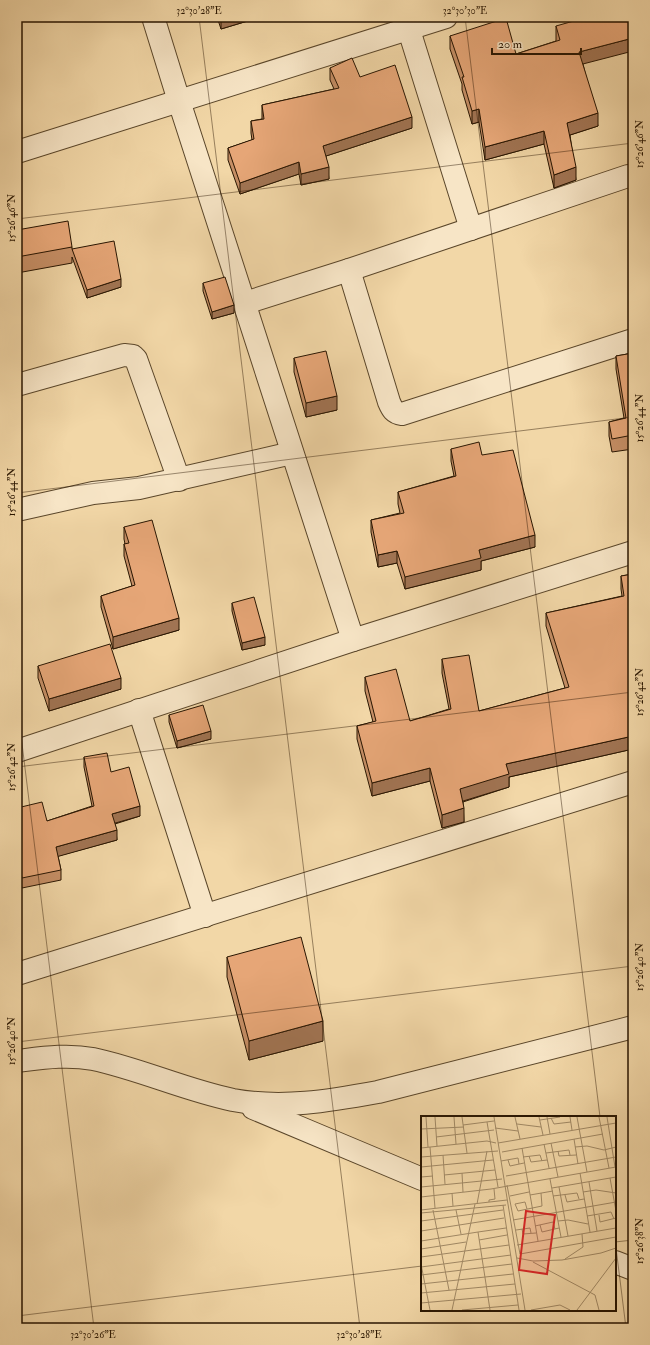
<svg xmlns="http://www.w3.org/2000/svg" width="650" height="1345" font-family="'IM FELL Double Pica',serif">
  <rect width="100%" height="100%" fill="#f2d7a7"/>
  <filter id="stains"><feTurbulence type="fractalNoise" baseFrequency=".005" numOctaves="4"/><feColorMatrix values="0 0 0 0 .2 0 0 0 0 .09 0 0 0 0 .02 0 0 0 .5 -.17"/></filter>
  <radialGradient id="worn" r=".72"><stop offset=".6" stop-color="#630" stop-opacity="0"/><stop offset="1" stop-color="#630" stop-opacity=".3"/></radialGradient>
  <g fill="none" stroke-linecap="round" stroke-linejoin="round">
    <defs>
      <g id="street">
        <polyline points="153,17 179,101 353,640"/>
        <polyline points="409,30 471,229"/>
        <polyline points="17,152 446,17"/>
        <path d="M349,270L389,402C392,409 394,413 402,414L633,340"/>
        <polyline points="245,303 349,270 628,176 633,177"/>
        <polyline points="17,385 124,355 133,356 136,359 179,480"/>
        <polyline points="17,510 93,493 139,488 292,453"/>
        <polyline points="139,710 205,916"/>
        <polyline points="17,751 353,640 633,552"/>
        <polyline points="17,974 633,782"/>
        <path d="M17,1061C42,1058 67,1054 93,1059C140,1069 185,1090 233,1100C282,1109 329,1101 378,1092L633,1027"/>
        <polyline points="253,1108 422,1179"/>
        <polyline points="615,1262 633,1269"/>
      </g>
    </defs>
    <!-- street casing -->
    <use href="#street" stroke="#5a462a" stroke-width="24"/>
    <!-- street -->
    <use href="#street" stroke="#f7e5c6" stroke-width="22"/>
  </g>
  <!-- wall -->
  <g fill="#c68f66" stroke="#281501">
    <polygon points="217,17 261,17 221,29"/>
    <polygon points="556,26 583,64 598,126 570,135 576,180 554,188 544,144 485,160 479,122 472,124 462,90 462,84 450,49 450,36 516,54 556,41"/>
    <polygon points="330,68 360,77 412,128 326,156 329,179 301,185 299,174 240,194 228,160 228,148 252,140 251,133 251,121 262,119 262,105 334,89 330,80"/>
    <polygon points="17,230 72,247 72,249 121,287 87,298 72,257 72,263 17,273"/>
    <polygon points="203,283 234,313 212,319 203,291"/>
    <polygon points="633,353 633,449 612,452 609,436 609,422 624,418 616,369 616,356"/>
    <polygon points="294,358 337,410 306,417 294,372"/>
    <polygon points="451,449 482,455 535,547 481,561 481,570 405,589 397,563 378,567 371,532 371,520 400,513 398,504 398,492 454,476 451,461"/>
    <polygon points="124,527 179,630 113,649 101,607 101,596 132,586 124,556 124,544 125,544 124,539"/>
    <polygon points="633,574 633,749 509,777 509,787 463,802 464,822 442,828 430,781 372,796 357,739 357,726 373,722 365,691 365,677 410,721 449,709 442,673 442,659 479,711 565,688 546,626 546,613 622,596 621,589 621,576"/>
    <polygon points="232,603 265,645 242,650 232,611"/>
    <polygon points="38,666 121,689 49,711 38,678"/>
    <polygon points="169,715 211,739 177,748 169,722"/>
    <polygon points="84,757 111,772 140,816 115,824 117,840 58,856 61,870 61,880 22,888 17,868 17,808 47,821 92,806 84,767"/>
    <polygon points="227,957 323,1041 249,1060 227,977"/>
  </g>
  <!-- shaded-wall -->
  <g fill="#a17453" stroke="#281501">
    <polygon points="221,17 261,17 221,29"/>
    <polygon points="633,38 633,51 579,65 579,52"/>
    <polygon points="479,109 479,122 472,124 472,111"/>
    <polygon points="598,113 598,126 567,136 567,123"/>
    <polygon points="412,117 412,128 323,157 323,146"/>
    <polygon points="544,131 544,144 485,160 485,147"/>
    <polygon points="299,162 299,174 240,194 240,183"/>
    <polygon points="329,167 329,179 301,185 301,174"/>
    <polygon points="576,167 576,180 554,188 554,175"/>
    <polygon points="121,279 121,287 87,298 87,290"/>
    <polygon points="234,305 234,313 212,319 212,312"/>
    <polygon points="337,396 337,410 306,417 306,403"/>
    <polygon points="535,535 535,547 481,561 481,570 405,589 405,577 479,550"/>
    <polygon points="397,551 397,563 378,567 378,555"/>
    <polygon points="179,618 179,630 113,649 113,637"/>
    <polygon points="265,637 265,645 242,650 242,643"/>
    <polygon points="121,678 121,689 49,711 49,699"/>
    <polygon points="211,731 211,739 177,748 177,741"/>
    <polygon points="633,736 633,749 509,777 509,787 460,802 460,789 506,764"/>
    <polygon points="430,768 430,781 372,796 372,783"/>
    <polygon points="140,806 140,816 112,824 112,814"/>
    <polygon points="464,808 464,822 442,828 442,815"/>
    <polygon points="117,830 117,840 56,857 56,847"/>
    <polygon points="323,1021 323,1041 249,1060 249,1041"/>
  </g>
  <!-- building -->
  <g fill="#e6a677" stroke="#281501">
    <polygon points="588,17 629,17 633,32 633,38 579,52 598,113 567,123 576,167 554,175 544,131 485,147 479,109 472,111 462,77 464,77 450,36 506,18 516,54 560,40 556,26"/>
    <polygon points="352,58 360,77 395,65 412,117 323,146 329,167 301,174 299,162 240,183 228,148 254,139 251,121 264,119 262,105 339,88 330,68"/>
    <polygon points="68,221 72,247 17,257 17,230"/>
    <polygon points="114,241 121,279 87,290 72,249"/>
    <polygon points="225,277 234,305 212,312 203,283"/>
    <polygon points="326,351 337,396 306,403 294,358"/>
    <polygon points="633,353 633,435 612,439 609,422 626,418 616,356"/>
    <polygon points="479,442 482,455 513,450 535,535 479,550 481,558 405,577 397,551 378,555 371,520 404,513 398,492 456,476 451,449"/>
    <polygon points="152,520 179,618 113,637 101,596 135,585 124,544 129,543 124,527"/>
    <polygon points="633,574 633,736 506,764 509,774 460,789 464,808 442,815 430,768 372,783 357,726 376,721 365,677 396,669 410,721 451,709 442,659 469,655 479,711 569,687 546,613 624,596 621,576"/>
    <polygon points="254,597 265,637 242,643 232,603"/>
    <polygon points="110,644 121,678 49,699 38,666"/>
    <polygon points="203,705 211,731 177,741 169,715"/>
    <polygon points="107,753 111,772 129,767 140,806 112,814 117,830 56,847 61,870 22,878 17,858 17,808 42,802 47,821 94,806 84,757"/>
    <polygon points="301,937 323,1021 249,1041 227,957"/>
  </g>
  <!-- ticks -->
  <path fill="none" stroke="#281501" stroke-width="1" stroke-opacity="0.45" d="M199,17L360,1328M465,17L600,1117M17,219L633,143M17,493L633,417M17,703L94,1328M17,767L633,692M17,1042L633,966M615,1240L626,1328M615,1242L633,1240M17,1316L422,1266"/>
  <!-- overview -->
  <g transform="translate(421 1116)">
    <rect width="195" height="195" fill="#f2d7a7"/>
    <path fill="none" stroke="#a18965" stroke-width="1" d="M5,1L7,31M14,1L16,30M33,1L35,28M41,1L46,37M73,1L104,194M94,1L99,23M118,1L122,19M126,1L129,18M149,1L151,14M156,1L166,56M178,1L188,52M186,1L194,51M130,2L133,8L150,6M119,4L139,1M66,6L77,71M96,8L120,11M42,9L73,5M74,12L97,15M0,13L43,11M15,21L73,14M153,23L157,48M77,27L195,7M130,27L137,61M123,28L128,52M9,31L14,92M154,31L166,30L183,34L195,31M0,32L66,25L75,27M101,32L117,125M137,35L138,40L155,39M81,36L182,18M125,37L148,34L149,39M22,39L24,68M108,40L110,46L126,44M0,41L77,35M102,41L119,39L121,45M87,44L89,50L103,47M80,45L97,42L98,48M0,51L72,44M41,57L42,76M159,57L169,116M23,59L74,54M85,60L195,41M0,61L12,60M189,62L195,95M129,63L140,121M168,66L176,115M86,69L99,138M0,71L81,63M138,71L147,120M131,72L195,61M162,76L175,74L195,77M31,77L32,90M109,79L132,75M144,79L146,86L163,83M89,80L108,76M132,80L156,77L158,83M0,81L70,73L195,51M68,86V84L74,83L73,73M56,88L66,35M94,88L97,95L121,90L120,77M94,88L104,86L106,93M82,89L98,194M0,94L86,84M12,94L28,174M35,94L40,118M0,97L85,89M178,99L179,106L195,102M166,100L190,96L193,103M92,104L195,86M0,105L82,94M137,105L147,104L167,108M119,109L121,116L138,112M114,110L132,106L134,113M101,113L102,118L115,117M95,114L109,112L110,117M0,115L83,102M57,116L85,112M58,124L86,119M0,125L57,116L69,194M96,129L195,112M0,133L45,126M99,138L195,121M0,141L88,129M96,142L112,145L141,144L180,137L195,132M144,143L162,131L161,118M112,146L174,179L178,194M0,148L9,194M0,151L90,139M0,159L91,148M0,168L92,158M0,177L94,168M0,187L100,178M31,194L54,88M41,194L97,189M110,194L139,189L149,194M156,194L195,142"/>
    <path fill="#d62828" fill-opacity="0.15" stroke="#d62828" stroke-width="2" d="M105,95L134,99L126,158L98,154Z"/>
    <rect width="195" height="195" fill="none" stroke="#281501" stroke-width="2"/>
  </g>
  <!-- margin -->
  <rect width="650" height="1345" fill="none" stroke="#f2d7a7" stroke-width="44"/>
  <!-- scale -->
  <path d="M492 48v6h89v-6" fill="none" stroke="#281501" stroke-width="2"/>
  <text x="498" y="48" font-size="12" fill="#281501" stroke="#f7e5c6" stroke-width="3" paint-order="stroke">20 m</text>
  <rect x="22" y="22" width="606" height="1301" fill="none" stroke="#281501" stroke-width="1.5"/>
  <g font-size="10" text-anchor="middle" fill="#281501">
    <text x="199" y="14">32°30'28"E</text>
    <text x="465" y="14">32°30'30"E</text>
    <text transform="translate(639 144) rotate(-90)" y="4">15°26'46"N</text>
    <text transform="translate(11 218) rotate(-90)" y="4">15°26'46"N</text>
    <text transform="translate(639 418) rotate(-90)" y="4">15°26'44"N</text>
    <text transform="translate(11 492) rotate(-90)" y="4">15°26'44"N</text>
    <text transform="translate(639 692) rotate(-90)" y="4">15°26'42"N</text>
    <text transform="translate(11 767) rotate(-90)" y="4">15°26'42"N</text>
    <text transform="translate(639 967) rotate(-90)" y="4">15°26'40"N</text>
    <text transform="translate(11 1041) rotate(-90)" y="4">15°26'40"N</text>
    <text transform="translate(639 1241) rotate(-90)" y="4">15°26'38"N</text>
    <text x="93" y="1338">32°30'26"E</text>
    <text x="359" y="1338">32°30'28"E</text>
  </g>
  <rect width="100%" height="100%" filter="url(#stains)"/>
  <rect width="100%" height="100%" fill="url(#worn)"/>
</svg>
